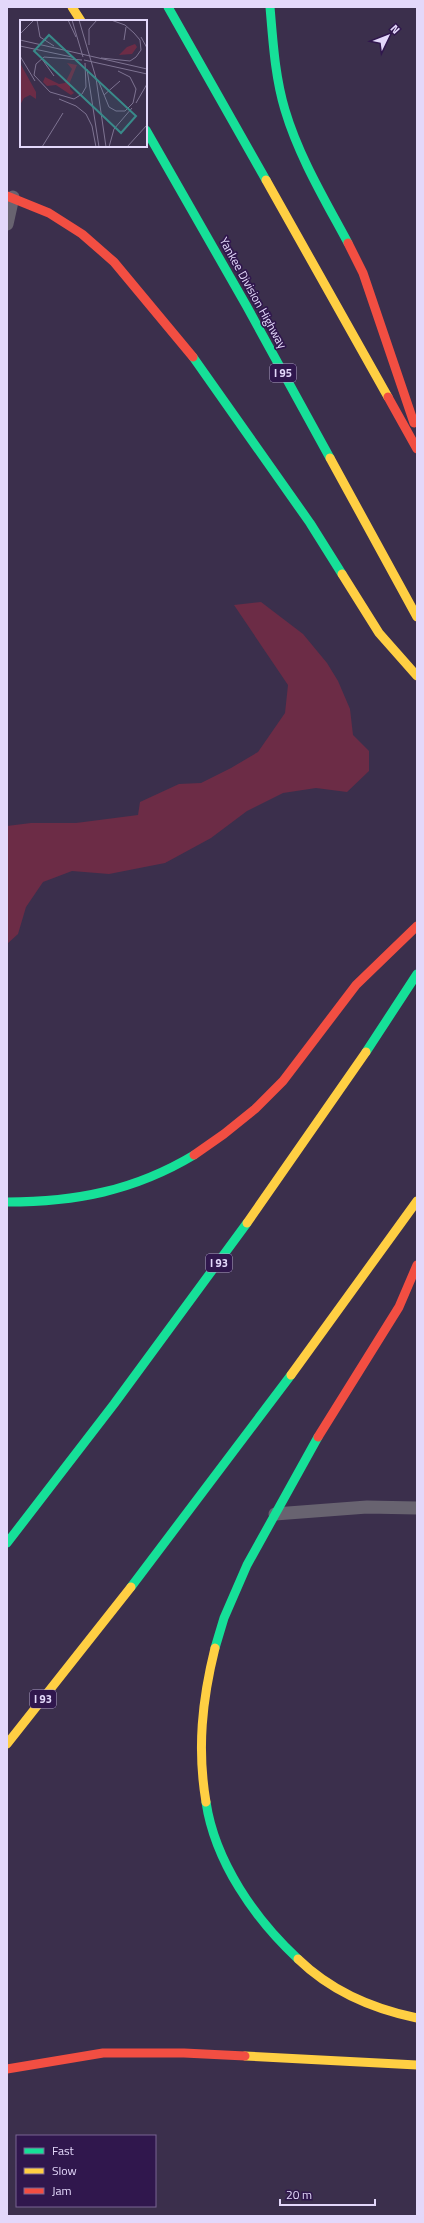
<svg xmlns="http://www.w3.org/2000/svg" width="424" height="2223" font-family="'Titillium Web',sans-serif">
  <rect width="100%" height="100%" fill="#3b2f4c"/>
  <!-- green -->
  <polygon fill="#6c2c46" points="261,602 303,634 327,663 338,681 350,709 353,735 369,751 369,771 347,792 316,788 283,793 247,811 211,838 165,863 109,874 72,871 43,882 26,907 18,934 7,944 7,826 31,823 76,823 138,815 140,802 179,784 201,783 231,768 258,752 285,713 288,685 234,605"/>
  <g fill="none" stroke-linecap="round" stroke-linejoin="round">
    <!-- lane -->
    <g stroke="#686370" stroke-width="13">
      <polyline points="7,224 13,197"/>
      <polyline points="275,1514 367,1507 417,1508"/>
    </g>
    <!-- fast -->
    <g stroke="#16e098" stroke-width="9">
      <polyline points="168,7 266,180"/>
      <path d="M270,7C273,42 275,77 285,110C299,157 325,200 348,243"/>
      <polyline points="146,130 246,305 330,458"/>
      <polyline points="193,357 310,523 342,574"/>
      <polyline points="366,1052 417,974"/>
      <path d="M7,1202C75,1202 134,1191 194,1155"/>
      <polyline points="7,1543 114,1404 247,1223"/>
      <polyline points="131,1587 291,1375"/>
      <polyline points="215,1648 224,1618 247,1565 318,1437"/>
      <path d="M206,1802C215,1862 255,1919 298,1959"/>
    </g>
    <!-- slow -->
    <g stroke="#ffcf43" stroke-width="9">
      <polyline points="72,7 81,21"/>
      <polyline points="266,180 388,397"/>
      <polyline points="330,458 417,617"/>
      <polyline points="342,574 379,633 417,676"/>
      <polyline points="247,1223 366,1052"/>
      <polyline points="291,1375 417,1201"/>
      <polyline points="7,1744 131,1587"/>
      <path d="M206,1802C197,1749 202,1700 215,1648"/>
      <path d="M298,1959C331,1991 373,2009 417,2018"/>
      <polyline points="245,2056 417,2065"/>
    </g>
    <!-- jam -->
    <g stroke="#f24e42" stroke-width="9">
      <polyline points="7,196 49,213 82,234 114,262 193,357"/>
      <polyline points="348,243 363,273 414,423"/>
      <polyline points="388,397 417,449"/>
      <polyline points="194,1155 224,1134 255,1109 283,1081 356,985 417,926"/>
      <polyline points="318,1437 399,1307 417,1265"/>
      <polyline points="7,2069 103,2053 184,2053 245,2056"/>
    </g>
  </g>
  <g text-anchor="middle" stroke-width="3.5" stroke-linejoin="round" paint-order="stroke">
    <!-- shield labels -->
    <g fill="#30174d" stroke="#ad9ec6" stroke-width="1">
      <rect x="270" y="364" width="26" height="18" rx="3"/>
      <rect x="206" y="1254" width="26" height="18" rx="3"/>
      <rect x="30" y="1690" width="26" height="18" rx="3"/>
    </g>
    <g font-size="11" font-weight="bold" fill="#e3d8fa">
      <text x="283" y="377">I 95</text>
      <text x="219" y="1267">I 93</text>
      <text x="43" y="1703">I 93</text>
    </g>
    <!-- street labels -->
    <g font-size="12" fill="#e3d8fa" stroke="#30174d">
      <text transform="translate(253 293) rotate(61)" y="4">Yankee Division Highway</text>
    </g>
  </g>
  <!-- overview -->
  <g transform="translate(20 20)">
    <rect width="127" height="127" fill="#3b2f4c"/>
    <path d="M115,24L117,27L112,34L99,35L107,27ZM0,43L16,72V79L10,75L4,78L0,85ZM47,43L57,45L50,62V69L54,73L51,75L36,65L27,66L23,62L25,57L39,64L45,63L52,49Z" fill="#6c2c46"/>
    <path fill="none" stroke="#7e7392" stroke-width="1" d="M17,0L20,17L34,26M48,0L56,17M52,0L63,37M59,0L76,58L86,127M0,14L14,0M121,17L127,28M0,20L127,49M104,20L106,7M69,25V9L77,0M0,26L52,37M0,36L15,61M81,38L110,41L116,37L121,30L120,20L114,13L105,5L91,0M22,39L34,56M62,40L24,37L16,44L14,55L30,72L54,79L62,74L66,67L65,43M64,40L127,54M67,49L79,127M78,60L89,87L96,91H105L113,83L116,69L110,57L98,51M84,75L100,61M39,79L56,86L66,94L72,106L76,127M116,83L127,64M22,127L43,93M89,127L94,109L112,88M107,127L127,105"/>
    <path fill="#398a8a" fill-opacity="0.15" stroke="#398a8a" stroke-width="2" d="M29,15L116,96L101,113L14,31Z"/>
    <rect width="127" height="127" fill="none" stroke="#e3d8fa" stroke-width="2"/>
  </g>
  <!-- border -->
  <rect width="424" height="2223" fill="none" stroke="#e3d8fa" stroke-width="16"/>
  <!-- legend -->
  <rect x="16" y="2135" width="140" height="72" fill="#30174d" stroke="#786492"/>
  <rect x="24" y="2148" width="20" height="6" fill="#16e098" stroke="#786492"/>
  <text x="52" y="2155" font-size="12" fill="#e3d8fa">Fast</text>
  <rect x="24" y="2168" width="20" height="6" fill="#ffcf43" stroke="#786492"/>
  <text x="52" y="2175" font-size="12" fill="#e3d8fa">Slow</text>
  <rect x="24" y="2188" width="20" height="6" fill="#f24e42" stroke="#786492"/>
  <text x="52" y="2195" font-size="12" fill="#e3d8fa">Jam</text>
  <!-- north arrow -->
  <g transform="translate(388 36) rotate(47)" stroke="#30174d" stroke-width="3" paint-order="stroke">
  <path d="M0-3L7 15L0 10L-7 15Z" fill="#e3d8fa"/>
  <text y="-6" font-size="11" font-weight="bold" text-anchor="middle" fill="#e3d8fa">N</text>
  </g>
  <!-- scale -->
  <path d="M280 2199v6h95v-6" fill="none" stroke="#e3d8fa" stroke-width="2"/>
  <text x="286" y="2199" font-size="12" fill="#e3d8fa" stroke="#30174d" stroke-width="3" paint-order="stroke">20 m</text>
</svg>
